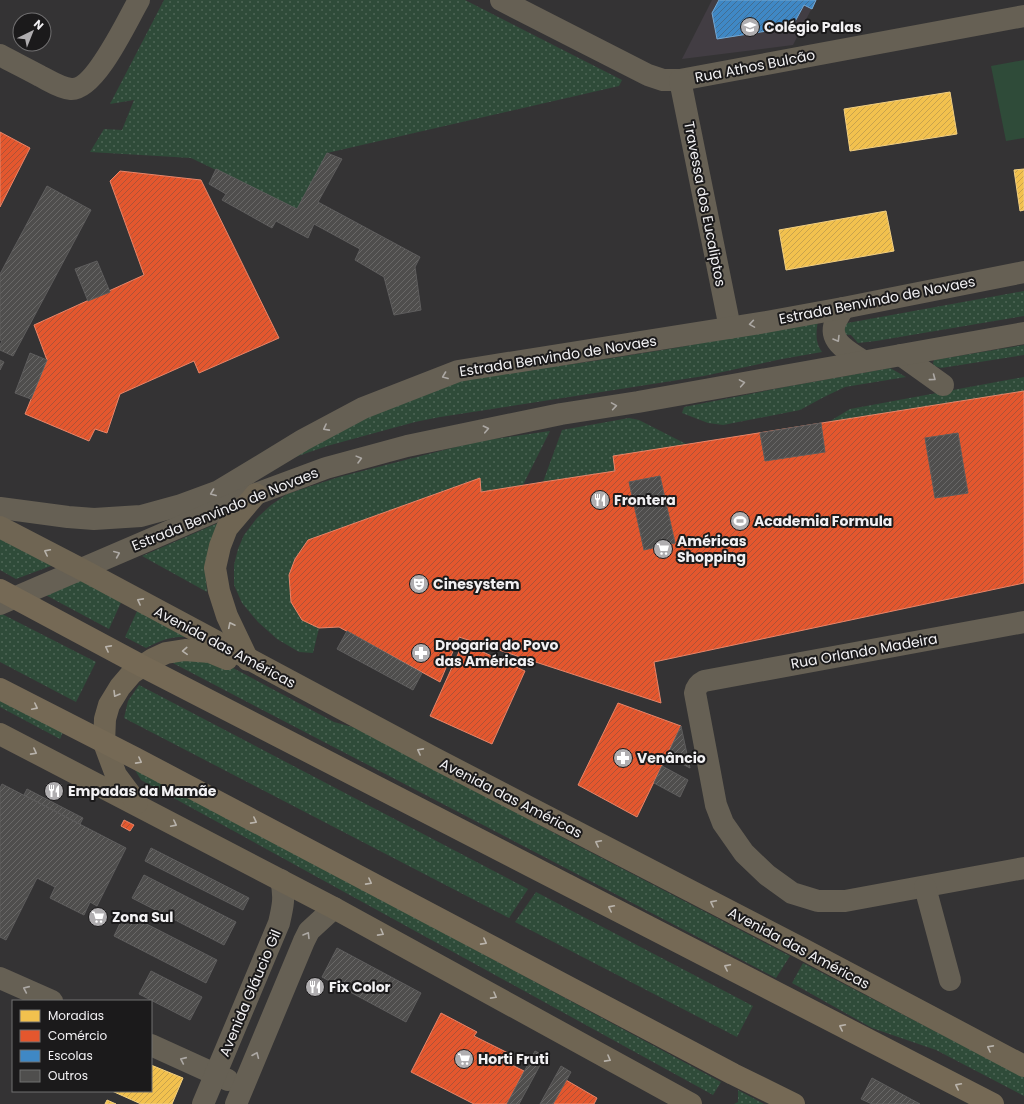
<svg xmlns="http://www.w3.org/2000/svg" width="1024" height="1104" font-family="Poppins,sans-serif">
  <defs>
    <pattern id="grass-dots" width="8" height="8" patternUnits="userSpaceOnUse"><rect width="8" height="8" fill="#2f4b39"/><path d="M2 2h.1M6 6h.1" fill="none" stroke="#4e6556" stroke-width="1.8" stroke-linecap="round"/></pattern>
    <pattern id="homes-hatch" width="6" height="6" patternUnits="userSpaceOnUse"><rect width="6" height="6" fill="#f2c14e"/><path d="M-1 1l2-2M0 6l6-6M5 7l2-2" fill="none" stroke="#c8a34d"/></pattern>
    <pattern id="shops-hatch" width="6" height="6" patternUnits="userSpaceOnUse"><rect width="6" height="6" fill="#e4572e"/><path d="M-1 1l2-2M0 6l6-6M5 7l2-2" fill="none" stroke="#ae5237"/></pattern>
    <pattern id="schools-hatch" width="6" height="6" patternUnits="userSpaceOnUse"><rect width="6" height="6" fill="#3f88c5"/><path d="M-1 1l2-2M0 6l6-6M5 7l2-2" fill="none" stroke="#436e93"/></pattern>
    <pattern id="building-hatch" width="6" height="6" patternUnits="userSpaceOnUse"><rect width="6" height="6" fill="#4f4e4d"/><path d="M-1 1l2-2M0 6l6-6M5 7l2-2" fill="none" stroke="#696867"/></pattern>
  </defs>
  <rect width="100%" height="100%" fill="#343334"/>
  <!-- built -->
  <polygon fill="#423d43" points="712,0 816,0 793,45 682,59"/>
  <!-- grass -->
  <g fill="url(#grass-dots)">
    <polygon points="164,0 465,0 622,80 619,86 327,153 297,209 191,158 90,152 104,129 122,130 134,100 110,104"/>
    <polygon points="1024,291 1024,316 876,341 858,343 851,335 840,334 842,324"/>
    <path d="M818,321C816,333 815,342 822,352L782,359L704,376L440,417L415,422L327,446L281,462L378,407L442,382L594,361L675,348Z"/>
    <polygon points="1024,345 1024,355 941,368 934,366 933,363 934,360"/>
    <polygon points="890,368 906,377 845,387 824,397 800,410 723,425 708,423 682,413 684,407 790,386"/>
    <polygon points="1024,377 1024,391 827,423 850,409"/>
    <polygon points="629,418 639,420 688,445 613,456 615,471 543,482 562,430"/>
    <polygon points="550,431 523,485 481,492 479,478 308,540 295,559 289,575 291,602 302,620 319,628 313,653 299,652 277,639 258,622 242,603 234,585 234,565 238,549 244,535 257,518 271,505 287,494 339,477 479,441"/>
    <polygon points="218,523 205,569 207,592 142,556"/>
    <polygon points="0,535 56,564 16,579 0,570"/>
    <polygon points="81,576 123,598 109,629 40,592"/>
    <path d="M139,607L201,638C176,636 169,636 146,648L125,637Z"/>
    <polygon points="0,613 96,662 76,702 0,662"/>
    <polygon points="169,661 220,661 334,722 367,731 567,840 790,956 776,978"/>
    <polygon points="139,685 528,889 509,918 124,718 128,701"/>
    <polygon points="0,700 63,732 60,739 0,707"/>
    <polygon points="132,765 721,1082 713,1095 141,780"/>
    <polygon points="536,892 753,1006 737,1037 515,922"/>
    <polygon points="803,963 1024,1077 1024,1096 936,1050 872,1028 792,983"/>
    <polygon points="738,1090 764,1104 734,1104 738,1102"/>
  </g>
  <!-- pitch -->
  <polygon fill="#2f4b39" points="1024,60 1024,138 1006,141 991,66"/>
  <!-- homes -->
  <g fill="url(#homes-hatch)" stroke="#f2cf80">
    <polygon points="950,92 957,134 850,151 844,109"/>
    <polygon points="1024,169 1024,210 1020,211 1014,170"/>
    <polygon points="886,211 894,251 786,270 779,230"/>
    <polygon points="151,1065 183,1078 172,1104 141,1104 112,1091 151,1091"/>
    <polygon points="107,1100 116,1104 105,1104"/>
  </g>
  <!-- shops -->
  <g fill="url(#shops-hatch)" stroke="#e88569">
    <polygon points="0,132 30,148 0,207"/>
    <polygon points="120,171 201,180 279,338 199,373 194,361 120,394 107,433 95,429 89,441 25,414 47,360 34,325 144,275 110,181"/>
    <polygon points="1024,391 1024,583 654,662 661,703 459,637 440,682 339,627 319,628 302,620 291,602 289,575 295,559 308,540 480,478 481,492 543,482 615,471 613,456"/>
    <polygon points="463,643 525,671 492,744 430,716"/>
    <polygon points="618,703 681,726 637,817 578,785"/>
    <polygon points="51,785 60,790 57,796 48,791"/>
    <polygon points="124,820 134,825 130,831 121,826"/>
    <polygon points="441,1013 477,1032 474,1036 512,1055 508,1063 524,1071 507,1104 474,1104 411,1072"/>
    <polygon points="566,1080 597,1098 594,1104 553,1104"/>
  </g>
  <!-- schools -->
  <polygon fill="url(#schools-hatch)" stroke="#75a8d3" points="719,0 816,0 812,9 804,5 792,27 717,39 712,13"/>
  <!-- building -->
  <g fill="url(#building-hatch)" stroke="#5e5d5d">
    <polygon points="327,153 342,159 318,202 420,257 415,267 421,310 394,315 384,277 355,260 360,249 314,224 308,238 276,221 272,228 222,200 226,194 209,184 216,169 297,209"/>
    <polygon points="47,186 91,210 13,356 0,350 0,345 2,341 0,340 0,274"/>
    <polygon points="97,261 110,292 88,301 75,269"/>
    <polygon points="30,353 47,360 31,399 15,393"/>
    <polygon points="0,360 4,362 0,370"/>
    <polygon points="821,423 825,452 765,461 760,433"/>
    <polygon points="958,433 968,493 935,498 925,438"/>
    <polygon points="660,476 675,543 644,550 629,482"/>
    <polygon points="347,631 422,673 413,690 337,649"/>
    <polygon points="681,726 690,768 667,756"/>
    <polygon points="662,766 688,780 680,797 654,783"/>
    <polygon points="2,784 126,848 97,906 90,902 84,915 50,898 55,887 37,878 6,940 0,937 0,788"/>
    <polygon points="27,789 83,818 80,824 24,795"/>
    <polygon points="151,848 249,898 243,910 145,861"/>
    <polygon points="144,875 236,922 224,945 132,898"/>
    <polygon points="125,913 217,960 206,983 114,936"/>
    <polygon points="337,948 421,993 406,1022 322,977"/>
    <polygon points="151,971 202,997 190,1020 139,994"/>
    <polygon points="535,1051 545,1056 519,1104 507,1104"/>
    <polygon points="561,1066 571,1072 553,1104 540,1104"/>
    <polygon points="872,1078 920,1104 872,1104 861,1099"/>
  </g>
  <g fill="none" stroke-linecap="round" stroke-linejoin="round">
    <!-- minor -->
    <g stroke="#666054" stroke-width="22">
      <polyline points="501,0 648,75 663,80 680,80 1024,16"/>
      <path d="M0,55C13,62 27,69 40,76C50,81 60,88 71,89C95,91 128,19 139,0"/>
      <polyline points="680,80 730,328"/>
      <path d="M843,308C841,313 837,318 835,323C828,342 850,352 863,361"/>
      <polyline points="901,355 943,385"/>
      <polyline points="0,508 68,517 94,519 141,516 181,505 219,491 303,440 363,408 458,371 766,322 843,308 1024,272"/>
      <polyline points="0,604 256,494 326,468 407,446 561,414 638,402 1024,333"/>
      <path d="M1024,622L704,681C698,684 696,687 695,693L716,805L723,823L744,853L767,875L792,893L818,901H845L1024,868"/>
      <polyline points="925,887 950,980"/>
      <polyline points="0,978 52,1001"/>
      <polyline points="151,1045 228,1080"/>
      <path d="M203,1104L279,923C283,906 285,897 281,880"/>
      <polyline points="236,1104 304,941 309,931 334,908"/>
    </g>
    <!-- major -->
    <g stroke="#6f6553" stroke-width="22">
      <polyline points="0,527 81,569 432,757 799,947 1024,1066"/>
      <polyline points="248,660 227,616 219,591 215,568 220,546 227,528 256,494"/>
      <polyline points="0,734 334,908 691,1104"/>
      <polyline points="137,803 116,775 104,743 105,719 109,705 120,687 132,673 153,659 166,653 185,650 210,652 227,659"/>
    </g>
    <!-- highway -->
    <g stroke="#756955" stroke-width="22">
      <polyline points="0,590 142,666 993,1104"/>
      <polyline points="0,689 135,758 733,1074 794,1104"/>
    </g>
  </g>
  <!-- one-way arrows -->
  <defs><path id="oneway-chevron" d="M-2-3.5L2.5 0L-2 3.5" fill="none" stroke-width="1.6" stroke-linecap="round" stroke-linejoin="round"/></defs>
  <g stroke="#aca8a4">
    <use href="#oneway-chevron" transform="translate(752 324) rotate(171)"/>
    <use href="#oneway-chevron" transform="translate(837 339) rotate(59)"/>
    <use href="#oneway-chevron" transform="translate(445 376) rotate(159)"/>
    <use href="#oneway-chevron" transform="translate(933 378) rotate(37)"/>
    <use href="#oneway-chevron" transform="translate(742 383) rotate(-10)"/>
    <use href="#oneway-chevron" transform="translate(614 406) rotate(-9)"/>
    <use href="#oneway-chevron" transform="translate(326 428) rotate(152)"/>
    <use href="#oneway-chevron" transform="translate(486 429) rotate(-12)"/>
    <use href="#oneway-chevron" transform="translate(359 459) rotate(-15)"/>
    <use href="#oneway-chevron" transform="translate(213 493) rotate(159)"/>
    <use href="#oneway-chevron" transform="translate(117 554) rotate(-23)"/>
    <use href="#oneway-chevron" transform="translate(307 935) rotate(-59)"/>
    <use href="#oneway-chevron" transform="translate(26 989) rotate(-156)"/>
    <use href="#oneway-chevron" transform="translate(256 1055) rotate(-67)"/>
    <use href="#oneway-chevron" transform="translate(183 1060) rotate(-156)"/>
  </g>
  <g stroke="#b7b2ab">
    <use href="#oneway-chevron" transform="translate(47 552) rotate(-153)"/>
    <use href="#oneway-chevron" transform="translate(140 601) rotate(-152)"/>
    <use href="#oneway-chevron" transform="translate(231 625) rotate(-116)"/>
    <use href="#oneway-chevron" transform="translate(185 651) rotate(177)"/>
    <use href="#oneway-chevron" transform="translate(116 694) rotate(121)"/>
    <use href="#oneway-chevron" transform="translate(420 751) rotate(-152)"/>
    <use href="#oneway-chevron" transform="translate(34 752) rotate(28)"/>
    <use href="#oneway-chevron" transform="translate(174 824) rotate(27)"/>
    <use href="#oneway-chevron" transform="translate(598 843) rotate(-153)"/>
    <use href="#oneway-chevron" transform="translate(713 903) rotate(-153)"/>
    <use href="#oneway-chevron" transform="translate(381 933) rotate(29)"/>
    <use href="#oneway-chevron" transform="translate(494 996) rotate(29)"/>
    <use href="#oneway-chevron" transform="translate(990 1048) rotate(-152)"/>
    <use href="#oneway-chevron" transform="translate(608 1059) rotate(29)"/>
  </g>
  <g stroke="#bab4ac">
    <use href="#oneway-chevron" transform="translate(108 648) rotate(-152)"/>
    <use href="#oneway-chevron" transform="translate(35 707) rotate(27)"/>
    <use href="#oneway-chevron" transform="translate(139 761) rotate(28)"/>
    <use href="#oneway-chevron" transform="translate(254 821) rotate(28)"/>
    <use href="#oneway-chevron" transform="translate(369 882) rotate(28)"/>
    <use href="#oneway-chevron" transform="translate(611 908) rotate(-153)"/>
    <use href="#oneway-chevron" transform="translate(484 942) rotate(28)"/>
    <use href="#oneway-chevron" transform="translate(727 967) rotate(-153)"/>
    <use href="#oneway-chevron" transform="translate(842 1027) rotate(-153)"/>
    <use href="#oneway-chevron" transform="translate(958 1086) rotate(-153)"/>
  </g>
  <!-- icons -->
  <defs>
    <symbol id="school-disc" viewBox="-11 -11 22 22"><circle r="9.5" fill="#b0aeb0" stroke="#1b1a1b"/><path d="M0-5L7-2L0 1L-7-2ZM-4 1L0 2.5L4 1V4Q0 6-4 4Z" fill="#fff"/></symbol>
    <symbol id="restaurant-disc" viewBox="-11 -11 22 22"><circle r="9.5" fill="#b0aeb0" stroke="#1b1a1b"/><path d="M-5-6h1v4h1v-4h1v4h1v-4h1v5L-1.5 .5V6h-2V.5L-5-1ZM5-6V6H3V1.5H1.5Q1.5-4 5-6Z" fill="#fff"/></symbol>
    <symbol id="stadium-disc" viewBox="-11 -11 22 22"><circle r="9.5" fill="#b0aeb0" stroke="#1b1a1b"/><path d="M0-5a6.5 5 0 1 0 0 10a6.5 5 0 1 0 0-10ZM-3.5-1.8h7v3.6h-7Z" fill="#fff"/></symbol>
    <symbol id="supermarket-disc" viewBox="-11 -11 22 22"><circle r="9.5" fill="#b0aeb0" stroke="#1b1a1b"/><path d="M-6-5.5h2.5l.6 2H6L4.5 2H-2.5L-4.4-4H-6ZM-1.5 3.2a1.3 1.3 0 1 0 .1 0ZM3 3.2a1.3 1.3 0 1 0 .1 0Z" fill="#fff"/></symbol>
    <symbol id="theatre-disc" viewBox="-11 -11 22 22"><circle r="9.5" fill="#b0aeb0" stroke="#1b1a1b"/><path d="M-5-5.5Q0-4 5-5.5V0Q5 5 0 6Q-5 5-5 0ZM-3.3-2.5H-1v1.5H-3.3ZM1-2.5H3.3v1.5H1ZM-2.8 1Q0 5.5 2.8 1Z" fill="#fff"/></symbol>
    <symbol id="pharmacy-disc" viewBox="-11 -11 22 22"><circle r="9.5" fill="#b0aeb0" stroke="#1b1a1b"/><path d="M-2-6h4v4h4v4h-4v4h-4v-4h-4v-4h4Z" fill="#fff"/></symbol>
  </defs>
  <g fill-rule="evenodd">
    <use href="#school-disc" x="739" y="16" width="22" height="22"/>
    <use href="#restaurant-disc" x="589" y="489" width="22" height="22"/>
    <use href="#stadium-disc" x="729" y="510" width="22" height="22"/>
    <use href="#supermarket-disc" x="652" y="538" width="22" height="22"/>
    <use href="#theatre-disc" x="408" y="573" width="22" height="22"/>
    <use href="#pharmacy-disc" x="410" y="642" width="22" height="22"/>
    <use href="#pharmacy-disc" x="612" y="747" width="22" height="22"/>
    <use href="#restaurant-disc" x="43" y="780" width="22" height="22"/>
    <use href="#supermarket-disc" x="87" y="906" width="22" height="22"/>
    <use href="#restaurant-disc" x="304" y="976" width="22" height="22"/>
    <use href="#supermarket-disc" x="453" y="1048" width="22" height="22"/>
  </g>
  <g text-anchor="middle" stroke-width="4" stroke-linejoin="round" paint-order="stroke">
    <!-- poi labels -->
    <g font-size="14" font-weight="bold" fill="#f2f1f3" stroke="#1b1a1b" text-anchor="start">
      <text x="764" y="32">Colégio Palas</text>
      <text x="614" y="505">Frontera</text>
      <text x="754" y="526">Academia Formula</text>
      <text x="677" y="546">Américas<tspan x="677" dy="16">Shopping</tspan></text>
      <text x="433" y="589">Cinesystem</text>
      <text x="435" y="650">Drogaria do Povo<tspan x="435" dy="16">das Américas</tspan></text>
      <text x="637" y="763">Venâncio</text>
      <text x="68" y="796">Empadas da Mamãe</text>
      <text x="112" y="922">Zona Sul</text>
      <text x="329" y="992">Fix Color</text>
      <text x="478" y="1064">Horti Fruti</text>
    </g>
    <!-- street labels -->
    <g font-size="14" fill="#f2f1f3" stroke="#1b1a1b">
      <text transform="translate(755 66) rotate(-11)" y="5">Rua Athos Bulcão</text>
      <text transform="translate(705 204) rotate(79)" y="5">Travessa dos Eucaliptos</text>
      <text transform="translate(877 300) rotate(-11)" y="5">Estrada Benvindo de Novaes</text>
      <text transform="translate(558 356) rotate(-9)" y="5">Estrada Benvindo de Novaes</text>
      <text transform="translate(225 509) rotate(-22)" y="5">Estrada Benvindo de Novaes</text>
      <text transform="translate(225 647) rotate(28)" y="5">Avenida das Américas</text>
      <text transform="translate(864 651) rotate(-10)" y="5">Rua Orlando Madeira</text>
      <text transform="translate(511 798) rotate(27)" y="5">Avenida das Américas</text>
      <text transform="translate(799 948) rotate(28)" y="5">Avenida das Américas</text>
      <text transform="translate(250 993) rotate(-67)" y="5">Avenida Gláucio Gil</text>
    </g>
  </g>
  <!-- legend -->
  <rect x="12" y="1000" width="140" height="92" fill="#1b1a1b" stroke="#717071"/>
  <rect x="20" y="1010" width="20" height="12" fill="#f2c14e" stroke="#717071"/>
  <text x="48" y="1020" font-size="12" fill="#f2f1f3">Moradias</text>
  <rect x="20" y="1030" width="20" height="12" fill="#e4572e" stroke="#717071"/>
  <text x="48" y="1040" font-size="12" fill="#f2f1f3">Comércio</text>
  <rect x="20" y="1050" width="20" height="12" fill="#3f88c5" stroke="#717071"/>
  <text x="48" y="1060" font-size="12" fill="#f2f1f3">Escolas</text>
  <rect x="20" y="1070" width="20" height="12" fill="#4f4e4d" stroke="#717071"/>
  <text x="48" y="1080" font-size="12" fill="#f2f1f3">Outros</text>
  <!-- north arrow -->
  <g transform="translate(32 32) rotate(43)"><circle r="19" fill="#1b1a1b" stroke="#717071"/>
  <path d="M0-3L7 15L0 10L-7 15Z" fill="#b0aeb0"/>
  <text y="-6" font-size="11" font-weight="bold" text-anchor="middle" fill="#f2f1f3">N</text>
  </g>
</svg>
